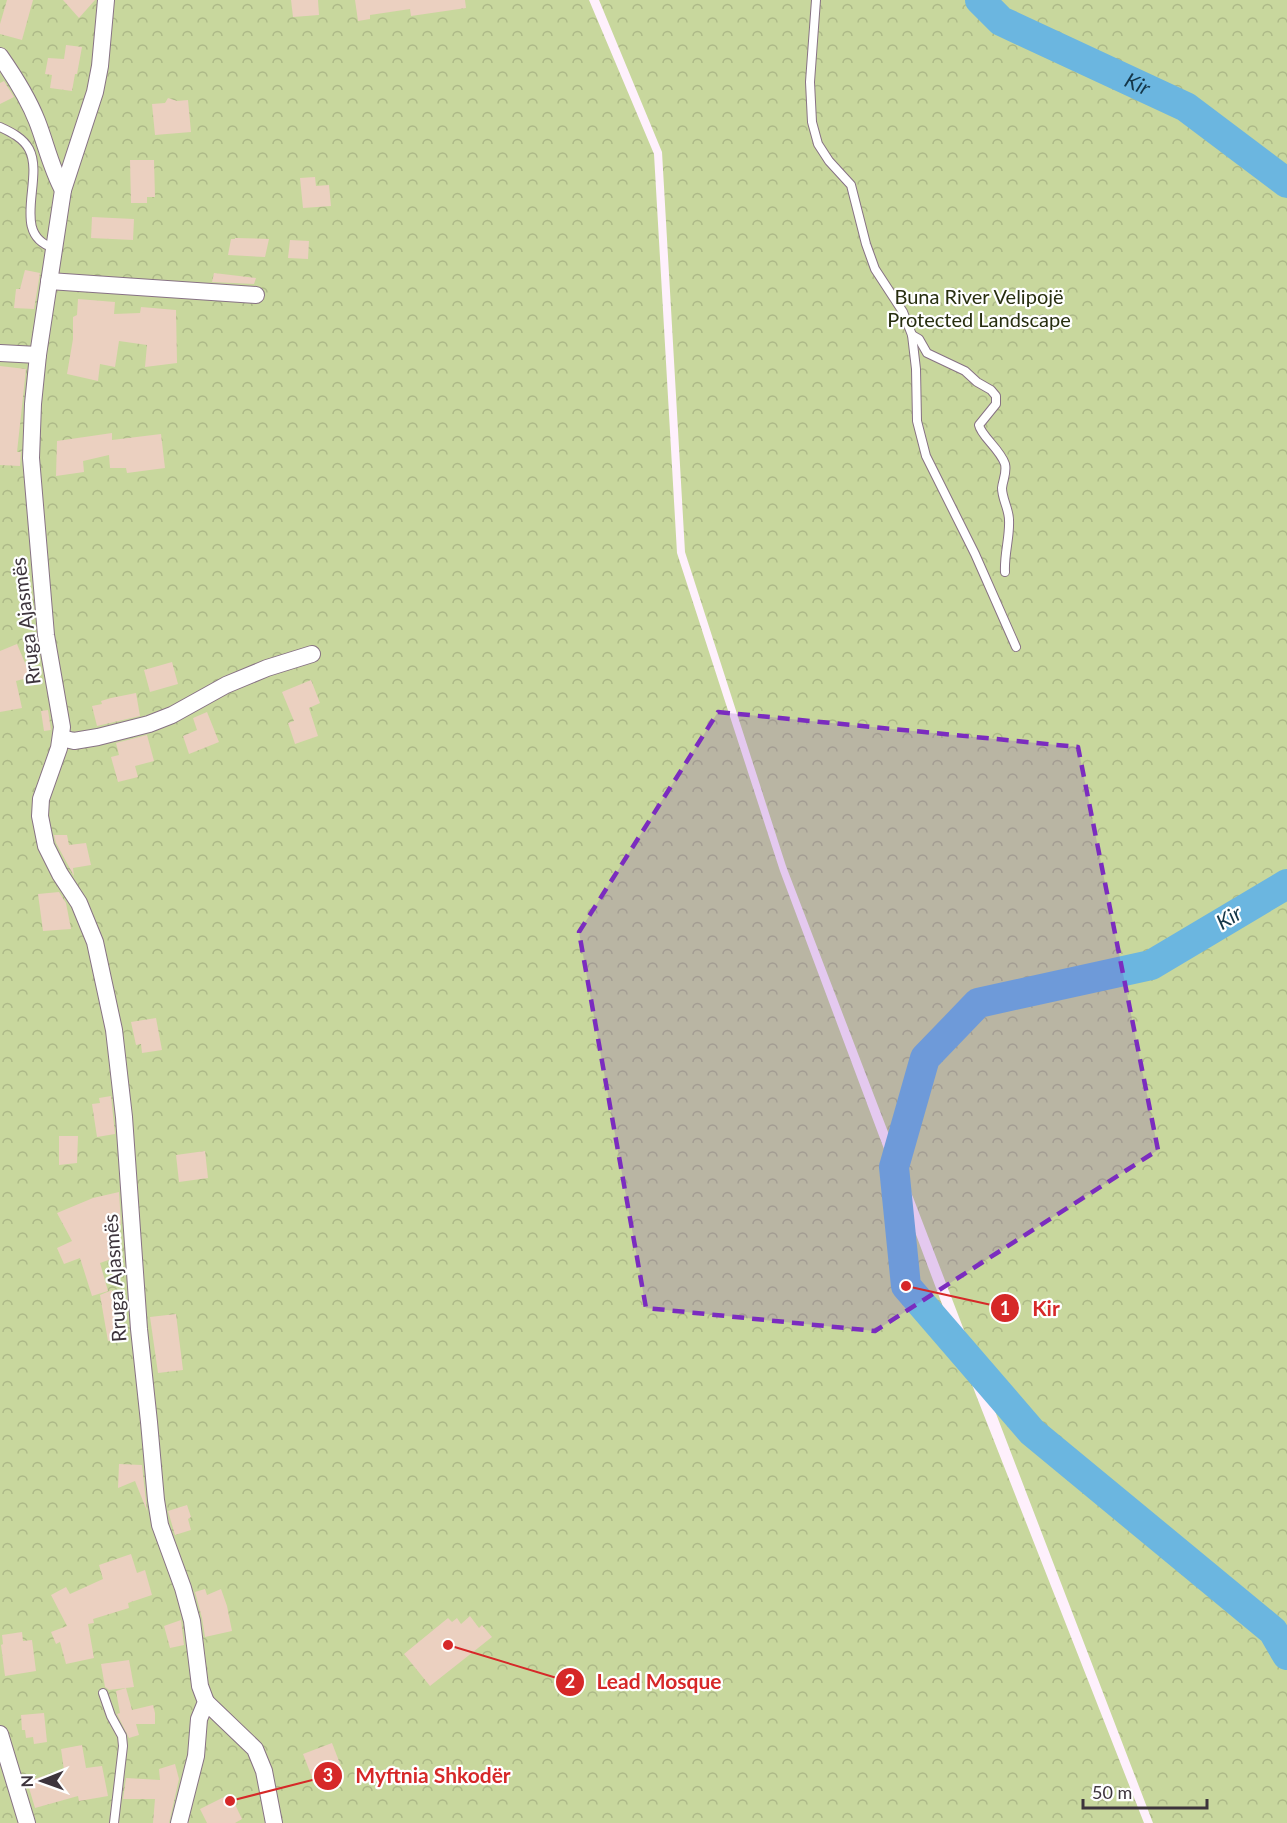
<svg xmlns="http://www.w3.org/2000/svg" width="1287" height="1823" font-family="Lato,sans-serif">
  <defs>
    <pattern id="park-crowns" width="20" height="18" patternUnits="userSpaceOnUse" patternTransform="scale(1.5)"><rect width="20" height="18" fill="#c8d79d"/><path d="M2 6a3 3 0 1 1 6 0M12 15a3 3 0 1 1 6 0" fill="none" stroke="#adb988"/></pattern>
  </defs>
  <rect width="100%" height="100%" fill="#fef0fc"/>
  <!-- park -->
  <g fill="url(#park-crowns)">
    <polygon points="0,0 589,0 654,154 677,553 780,871 976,1395 1144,1823 0,1823"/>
    <polygon points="599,0 1287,0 1287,1823 1153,1823 786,866 685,552 662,152"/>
  </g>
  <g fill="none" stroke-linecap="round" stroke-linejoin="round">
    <!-- river -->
    <g stroke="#6bb6e0" stroke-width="30">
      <path id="s1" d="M980,0L1001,21L1186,107L1287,183"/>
      <polyline points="1287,884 1151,965 978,1003 925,1058 894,1167 906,1286 1032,1432 1273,1631 1287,1655"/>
    </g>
  </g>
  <!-- building -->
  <g fill="#ebd0c0">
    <polygon points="7,0 33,0 22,40 0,34 0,24"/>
    <polygon points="63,0 95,0 79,18"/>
    <polygon points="291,0 318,0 319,15 293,17"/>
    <polygon points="355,0 465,0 466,8 411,16 410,9 370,15 370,19 358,21"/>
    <polygon points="66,45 82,47 77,74 75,74 72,91 50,88 52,75 45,74 48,58 64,59"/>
    <polygon points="4,81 14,97 0,104 0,83"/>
    <polygon points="168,98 177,101 188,100 191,132 155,135 152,104 165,103"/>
    <polygon points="130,160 154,160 155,197 147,197 147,203 131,203"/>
    <polygon points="315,177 316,186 329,185 331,206 303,208 300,178"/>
    <polygon points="92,217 134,219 133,240 91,238"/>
    <polygon points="235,238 269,239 265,257 228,255 231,239 235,239"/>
    <polygon points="290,240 309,241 308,259 288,258"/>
    <polygon points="25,270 40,273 34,309 14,308 16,289 20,289"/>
    <polygon points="214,273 256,278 254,284 212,282"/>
    <polygon points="78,299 115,302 114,314 140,313 141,307 176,310 177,363 145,367 147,345 119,341 115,367 100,364 98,381 67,374 73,339 73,317 77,315"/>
    <polygon points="0,366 26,369 17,452 21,452 20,466 0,465"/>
    <polygon points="112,433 112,440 161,434 165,468 127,473 126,468 110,468 109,455 83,461 84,472 56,476 57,441"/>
    <polygon points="17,644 31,677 16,681 22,708 0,712 0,651"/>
    <polygon points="172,662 178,684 150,692 144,670"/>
    <polygon points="311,680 320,703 309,708 318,736 295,744 288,723 294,721 282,692"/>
    <polygon points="136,693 140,716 97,726 92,706 102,704 101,701 111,698"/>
    <polygon points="48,710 51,730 44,731 41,711"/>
    <polygon points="207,712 219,742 189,754 183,736 197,730 193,718"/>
    <polygon points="147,735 154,761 135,766 138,777 118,782 111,757 119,755 116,743"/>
    <polygon points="54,835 67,835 69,845 86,843 91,865 73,868 74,876 56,843"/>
    <polygon points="59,892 66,903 71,929 43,931 38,894"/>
    <polygon points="156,1018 162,1050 142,1053 141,1044 136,1045 131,1022"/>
    <polygon points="111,1096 115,1134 97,1137 92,1104 100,1103 99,1098"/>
    <polygon points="59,1136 78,1136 77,1163 59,1165"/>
    <polygon points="205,1151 208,1178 179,1182 176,1155"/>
    <polygon points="119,1192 121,1224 108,1227 117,1257 100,1263 108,1291 92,1296 80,1258 64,1264 57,1248 72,1241 57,1213 93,1198"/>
    <polygon points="112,1290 119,1339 108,1341 100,1295"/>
    <polygon points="176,1314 183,1370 158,1373 150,1317"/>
    <polygon points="119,1464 142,1465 147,1511 135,1481 118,1488"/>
    <polygon points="187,1505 191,1517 188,1519 191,1530 175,1535 168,1511"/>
    <polygon points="131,1554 137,1573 145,1570 152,1595 128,1603 129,1608 93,1619 94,1623 88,1624 94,1658 66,1664 60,1642 56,1644 51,1632 67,1626 51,1595 66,1587 70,1594 103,1579 99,1565"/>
    <polygon points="205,1589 207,1595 221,1589 227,1606 232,1631 205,1637 202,1618 195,1592"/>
    <polygon points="470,1616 479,1628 482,1625 492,1637 430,1686 404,1654 448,1618 452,1622 457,1618 461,1624"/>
    <polygon points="181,1620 184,1645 170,1648 164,1626"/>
    <polygon points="22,1632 23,1641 32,1640 36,1671 5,1676 1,1645 3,1644 2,1635"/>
    <polygon points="129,1660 134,1687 109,1690 105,1687 101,1664"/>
    <polygon points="126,1688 132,1710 153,1705 155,1713 155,1724 136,1724 139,1735 129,1738 117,1714 120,1713 116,1691"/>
    <polygon points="44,1713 47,1742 34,1744 33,1737 26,1738 25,1730 22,1730 21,1715"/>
    <polygon points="332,1743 344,1774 315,1785 303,1754"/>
    <polygon points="82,1745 86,1768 102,1766 108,1796 79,1801 78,1796 35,1808 27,1781 64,1770 61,1749"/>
    <polygon points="175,1764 179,1779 169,1823 153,1823 155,1799 123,1799 126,1778 160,1780 159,1769"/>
    <polygon points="230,1794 242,1819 235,1823 207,1823 200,1809"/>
  </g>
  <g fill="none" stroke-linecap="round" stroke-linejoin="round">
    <defs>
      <g id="service">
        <polyline points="816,0 810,82 812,122 818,144 829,161 851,185 866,244 875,269 903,312 912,335 916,369 917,421 926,456 975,554 1016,647"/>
        <path d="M0,127C11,132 23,138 29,149C45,179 9,235 54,248"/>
        <path d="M912,335L919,339L927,353L965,371L977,382L991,390L996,396V404L979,425C981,436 1000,449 1005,464C1007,473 1003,479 1002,488C1002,499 1009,509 1009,520C1010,537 1004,554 1005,572"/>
        <polyline points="103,1693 111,1716 122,1736 123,1746 114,1823"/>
      </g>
      <g id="minor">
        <polyline points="106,0 100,66 95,92 63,190 38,355 33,404 31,458 46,635 62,727 59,748 41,799 40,816 46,846 60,874 79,903 95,942 114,1030 124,1117 139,1329 149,1422 156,1500 160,1525 183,1588 192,1621 200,1686 206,1702 199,1719 196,1756 179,1823"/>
        <path d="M0,56C14,76 28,98 37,121C46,144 51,168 63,190"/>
        <polyline points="49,281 256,295"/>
        <polyline points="0,353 38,355"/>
        <polyline points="61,738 74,741 98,737 149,724 172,715 226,685 267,668 312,654"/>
        <polyline points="206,1702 255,1749 264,1771 274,1823"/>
        <polyline points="0,1734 27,1823"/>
      </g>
    </defs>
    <!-- service casing -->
    <use href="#service" stroke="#877284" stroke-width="10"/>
    <!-- minor casing -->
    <use href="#minor" stroke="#877284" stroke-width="18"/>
    <!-- service -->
    <use href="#service" stroke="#fff" stroke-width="8"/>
    <!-- minor -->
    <use href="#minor" stroke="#fff" stroke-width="16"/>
  </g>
  <!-- marked area -->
  <path fill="#7b2cbf" fill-opacity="0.2" stroke="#7b2cbf" stroke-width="4.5" stroke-dasharray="12 8" stroke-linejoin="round" d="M718,712L1078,747L1158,1150L875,1331L646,1308L579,932Z"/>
  <g text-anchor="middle" stroke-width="4.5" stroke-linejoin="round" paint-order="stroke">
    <!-- park labels -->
    <g font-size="20" fill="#272e0f" stroke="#fff">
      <text x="979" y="304">Buna River Velipojë<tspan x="979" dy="23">Protected Landscape</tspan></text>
    </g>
    <!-- street labels -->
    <g font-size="20" fill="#3d343c" stroke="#fff">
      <text transform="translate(26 621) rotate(-97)" y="7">Rruga Ajasmës</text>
      <text transform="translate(115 1278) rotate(-94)" y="7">Rruga Ajasmës</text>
    </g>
    <!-- water labels -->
    <g font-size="21" font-style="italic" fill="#143648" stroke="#fff">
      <text dy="7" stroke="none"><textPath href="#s1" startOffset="180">Kir</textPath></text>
      <text transform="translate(1229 918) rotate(-31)" y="7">Kir</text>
    </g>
  </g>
  <!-- callouts -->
  <path fill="none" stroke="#d62828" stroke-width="2" d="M906 1286L1005 1308M448 1645L570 1682M230 1801L328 1776"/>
  <g fill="#d62828" stroke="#fff" stroke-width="2">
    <circle cx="906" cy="1286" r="6"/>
    <circle cx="448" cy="1645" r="6"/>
    <circle cx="230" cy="1801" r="6"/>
    <circle cx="1005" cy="1308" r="15"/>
    <circle cx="570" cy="1682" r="15"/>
    <circle cx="328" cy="1776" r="15"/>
  </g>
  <g font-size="18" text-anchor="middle" font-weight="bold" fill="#fff">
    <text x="1005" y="1315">1</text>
    <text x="570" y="1688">2</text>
    <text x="328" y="1782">3</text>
  </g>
  <g font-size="21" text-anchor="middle" font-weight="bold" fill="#d62828" stroke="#fff" stroke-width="4.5" stroke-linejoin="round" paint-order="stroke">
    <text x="1046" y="1316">Kir</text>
    <text x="659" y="1689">Lead Mosque</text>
    <text x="433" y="1783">Myftnia Shkodër</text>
  </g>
  <!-- north arrow -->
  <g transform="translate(42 1781) rotate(269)" stroke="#ffffff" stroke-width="4.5" paint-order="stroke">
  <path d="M0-4.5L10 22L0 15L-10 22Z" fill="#3d343c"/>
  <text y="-9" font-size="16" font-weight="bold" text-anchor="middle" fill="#3d343c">N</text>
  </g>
  <!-- scale -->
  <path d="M1083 1799v9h124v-9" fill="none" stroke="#3d343c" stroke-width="3"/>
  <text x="1092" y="1799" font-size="18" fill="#3d343c" stroke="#ffffff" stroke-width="4.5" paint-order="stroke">50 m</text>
</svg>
